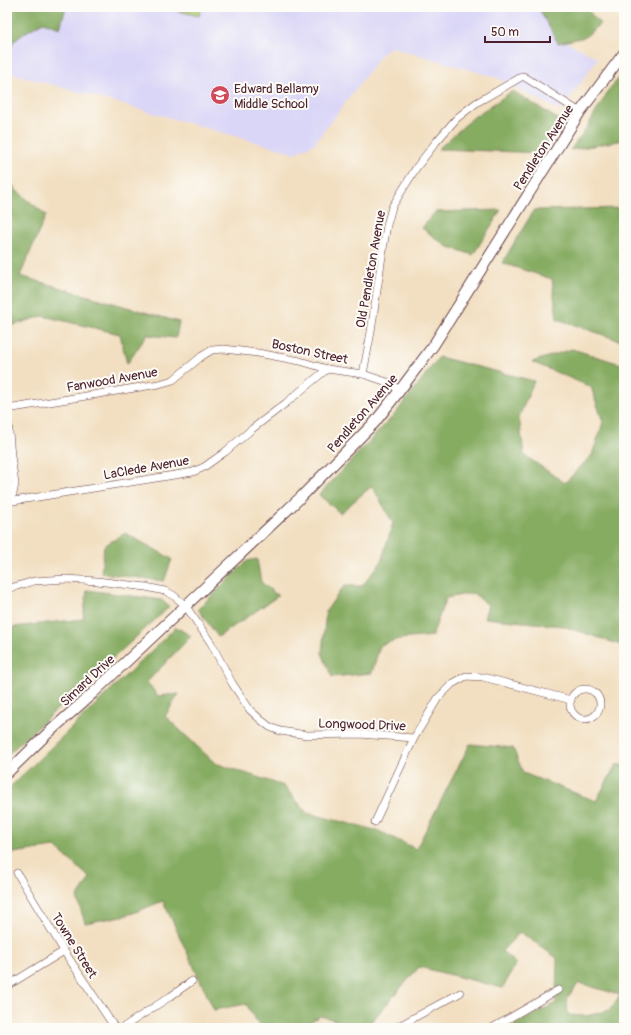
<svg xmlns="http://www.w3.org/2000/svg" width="631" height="1035" font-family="Pangolin,sans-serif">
  <rect width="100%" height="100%" fill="#fdfcf7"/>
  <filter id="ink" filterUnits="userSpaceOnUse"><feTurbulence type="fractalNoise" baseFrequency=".025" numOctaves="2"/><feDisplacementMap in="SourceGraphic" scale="8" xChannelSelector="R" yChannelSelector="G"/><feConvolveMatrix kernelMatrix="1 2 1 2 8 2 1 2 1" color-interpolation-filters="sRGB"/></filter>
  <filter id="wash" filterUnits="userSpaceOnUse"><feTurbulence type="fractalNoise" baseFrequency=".012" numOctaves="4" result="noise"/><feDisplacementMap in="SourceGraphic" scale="16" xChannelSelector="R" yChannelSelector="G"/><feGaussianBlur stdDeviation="0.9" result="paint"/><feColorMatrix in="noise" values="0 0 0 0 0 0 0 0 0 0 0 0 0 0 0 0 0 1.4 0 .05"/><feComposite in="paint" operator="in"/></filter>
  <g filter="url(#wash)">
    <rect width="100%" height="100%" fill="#f2dfc1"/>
    <!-- built -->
    <polygon fill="#dad6f7" points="7,7 539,7 559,38 598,58 561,111 497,78 392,47 384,51 314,144 295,153 7,72"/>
    <!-- green -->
    <polygon fill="#a8c870" stroke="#79744e" points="166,7 201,7 199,16 166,8"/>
    <!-- forest -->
    <g fill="#86ac62" stroke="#686646" fill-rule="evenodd">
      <polygon points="7,7 66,7 60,28 43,22 26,32 13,42 7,58"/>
      <polygon points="538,7 585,7 600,24 585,37 558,43"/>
      <polygon points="624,73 624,140 570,150 586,129 610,88"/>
      <polygon points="513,91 559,120 543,153 438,149 475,116"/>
      <polygon points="7,177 17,191 46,215 20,276 179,322 176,338 147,335 127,364 120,334 43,316 7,327"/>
      <polygon points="624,208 624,342 557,319 552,279 502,263 534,210"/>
      <polygon points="501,210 473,255 446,246 422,228 435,212"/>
      <polygon points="572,349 624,365 624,646 563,626 484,618 488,605 473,593 446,598 432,636 399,639 380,645 372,673 332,677 322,653 326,611 344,586 362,586 381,562 393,523 372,486 340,513 319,495 395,414 439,357 534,381 519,417 524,455 565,483 592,455 603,422 591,387 532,362"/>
      <polygon points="125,533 172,559 164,581 101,573 104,546"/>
      <polygon points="257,559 261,582 278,596 218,637 198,609 247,561"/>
      <polygon points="87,590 162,600 169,607 7,755 7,636 13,627 83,619"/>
      <path d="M176,627L191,636L147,682L158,696L179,694L165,716L215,763L284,786L307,813L379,831L416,849L470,744L513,748L523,773L596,801L616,765H624V921H620L621,941L624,942L623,1028H508L556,1003L557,958L520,932L502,951L516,964L503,988L419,967L366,1028L320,1016L300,1028H261L246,1004L214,1010L163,901L128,915L85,923L77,898L90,878L55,847L7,854V790ZM579,983L620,995L610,1010L586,1016L568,1015L567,998Z"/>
    </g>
  </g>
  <g filter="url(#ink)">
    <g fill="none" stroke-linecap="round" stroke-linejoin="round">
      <defs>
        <g id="street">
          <polyline points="363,374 371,332 383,249 387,225 392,207 416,168 436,142 457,118 476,103 523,76 580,112"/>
          <polyline points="7,409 159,384 173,380 202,356 212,350 224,349 258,353 300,361 327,369 363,374 387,382 400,390"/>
          <polyline points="7,409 11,456 15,484 13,494 7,502"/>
          <polyline points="7,502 193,472 204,467 225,452 252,429 286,403 327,369"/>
          <polyline points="7,589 34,581 66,579 97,581 146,587 165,591 173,595 185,605 211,643 232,683 250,710 261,720 270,727 280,731 307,735 359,734 414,738 438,698 452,684 466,676 483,677 571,700"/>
          <circle cx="585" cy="704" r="15"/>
          <polyline points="375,822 414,738"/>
          <polyline points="17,873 64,951 115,1028"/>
          <polyline points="7,986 64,951"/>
          <polyline points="122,1028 171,996 192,981"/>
          <polyline points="395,1028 460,993"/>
          <polyline points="492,1028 558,990"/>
        </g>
        <polyline id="secondary" points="7,773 47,734 93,693 301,497 375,422 400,390 433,346 580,112 624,53"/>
      </defs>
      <!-- street casing -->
      <use href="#street" stroke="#633c42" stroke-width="8"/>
      <!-- secondary casing -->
      <use href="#secondary" stroke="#633c42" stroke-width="12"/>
      <!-- street -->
      <use href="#street" stroke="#fff" stroke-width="7"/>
      <!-- secondary -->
      <use href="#secondary" stroke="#fff" stroke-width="10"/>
    </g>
  </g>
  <!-- icons -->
  <defs>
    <symbol id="school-disc" viewBox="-11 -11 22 22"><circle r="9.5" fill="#d1495b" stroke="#fdfcf7"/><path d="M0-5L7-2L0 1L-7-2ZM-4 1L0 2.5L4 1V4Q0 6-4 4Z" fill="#fff"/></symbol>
  </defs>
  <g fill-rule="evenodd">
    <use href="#school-disc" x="209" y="84" width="22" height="22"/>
  </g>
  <g text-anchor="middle" stroke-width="4" stroke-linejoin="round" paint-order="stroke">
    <!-- poi labels -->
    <g font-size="13" fill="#4a1f2b" stroke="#fdfcf7" text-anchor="start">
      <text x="234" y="93">Edward Bellamy<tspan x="234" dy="15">Middle School</tspan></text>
    </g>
    <!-- street labels -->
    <g font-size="13" fill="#4a1f2b" stroke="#fdfcf7">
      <text transform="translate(543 147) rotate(-57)" y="5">Pendleton Avenue</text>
      <text transform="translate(370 269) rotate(-80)" y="5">Old Pendleton Avenue</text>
      <text transform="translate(310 351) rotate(12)" y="5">Boston Street</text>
      <text transform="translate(112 379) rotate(-10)" y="5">Fanwood Avenue</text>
      <text transform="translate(362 413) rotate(-49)" y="5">Pendleton Avenue</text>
      <text transform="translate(146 467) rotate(-10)" y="5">LaClede Avenue</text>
      <text transform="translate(87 680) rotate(-43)" y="5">Simard Drive</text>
      <text transform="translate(362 724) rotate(2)" y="5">Longwood Drive</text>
      <text transform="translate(75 945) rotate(58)" y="5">Towne Street</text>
    </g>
  </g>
  <!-- margin -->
  <rect width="631" height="1035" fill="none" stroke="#fdfcf7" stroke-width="24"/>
  <!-- scale -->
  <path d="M485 36v6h65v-6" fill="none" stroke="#4a1f2b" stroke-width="2"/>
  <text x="491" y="36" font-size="12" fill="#4a1f2b" stroke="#fdfcf7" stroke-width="3" paint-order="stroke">50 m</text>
</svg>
